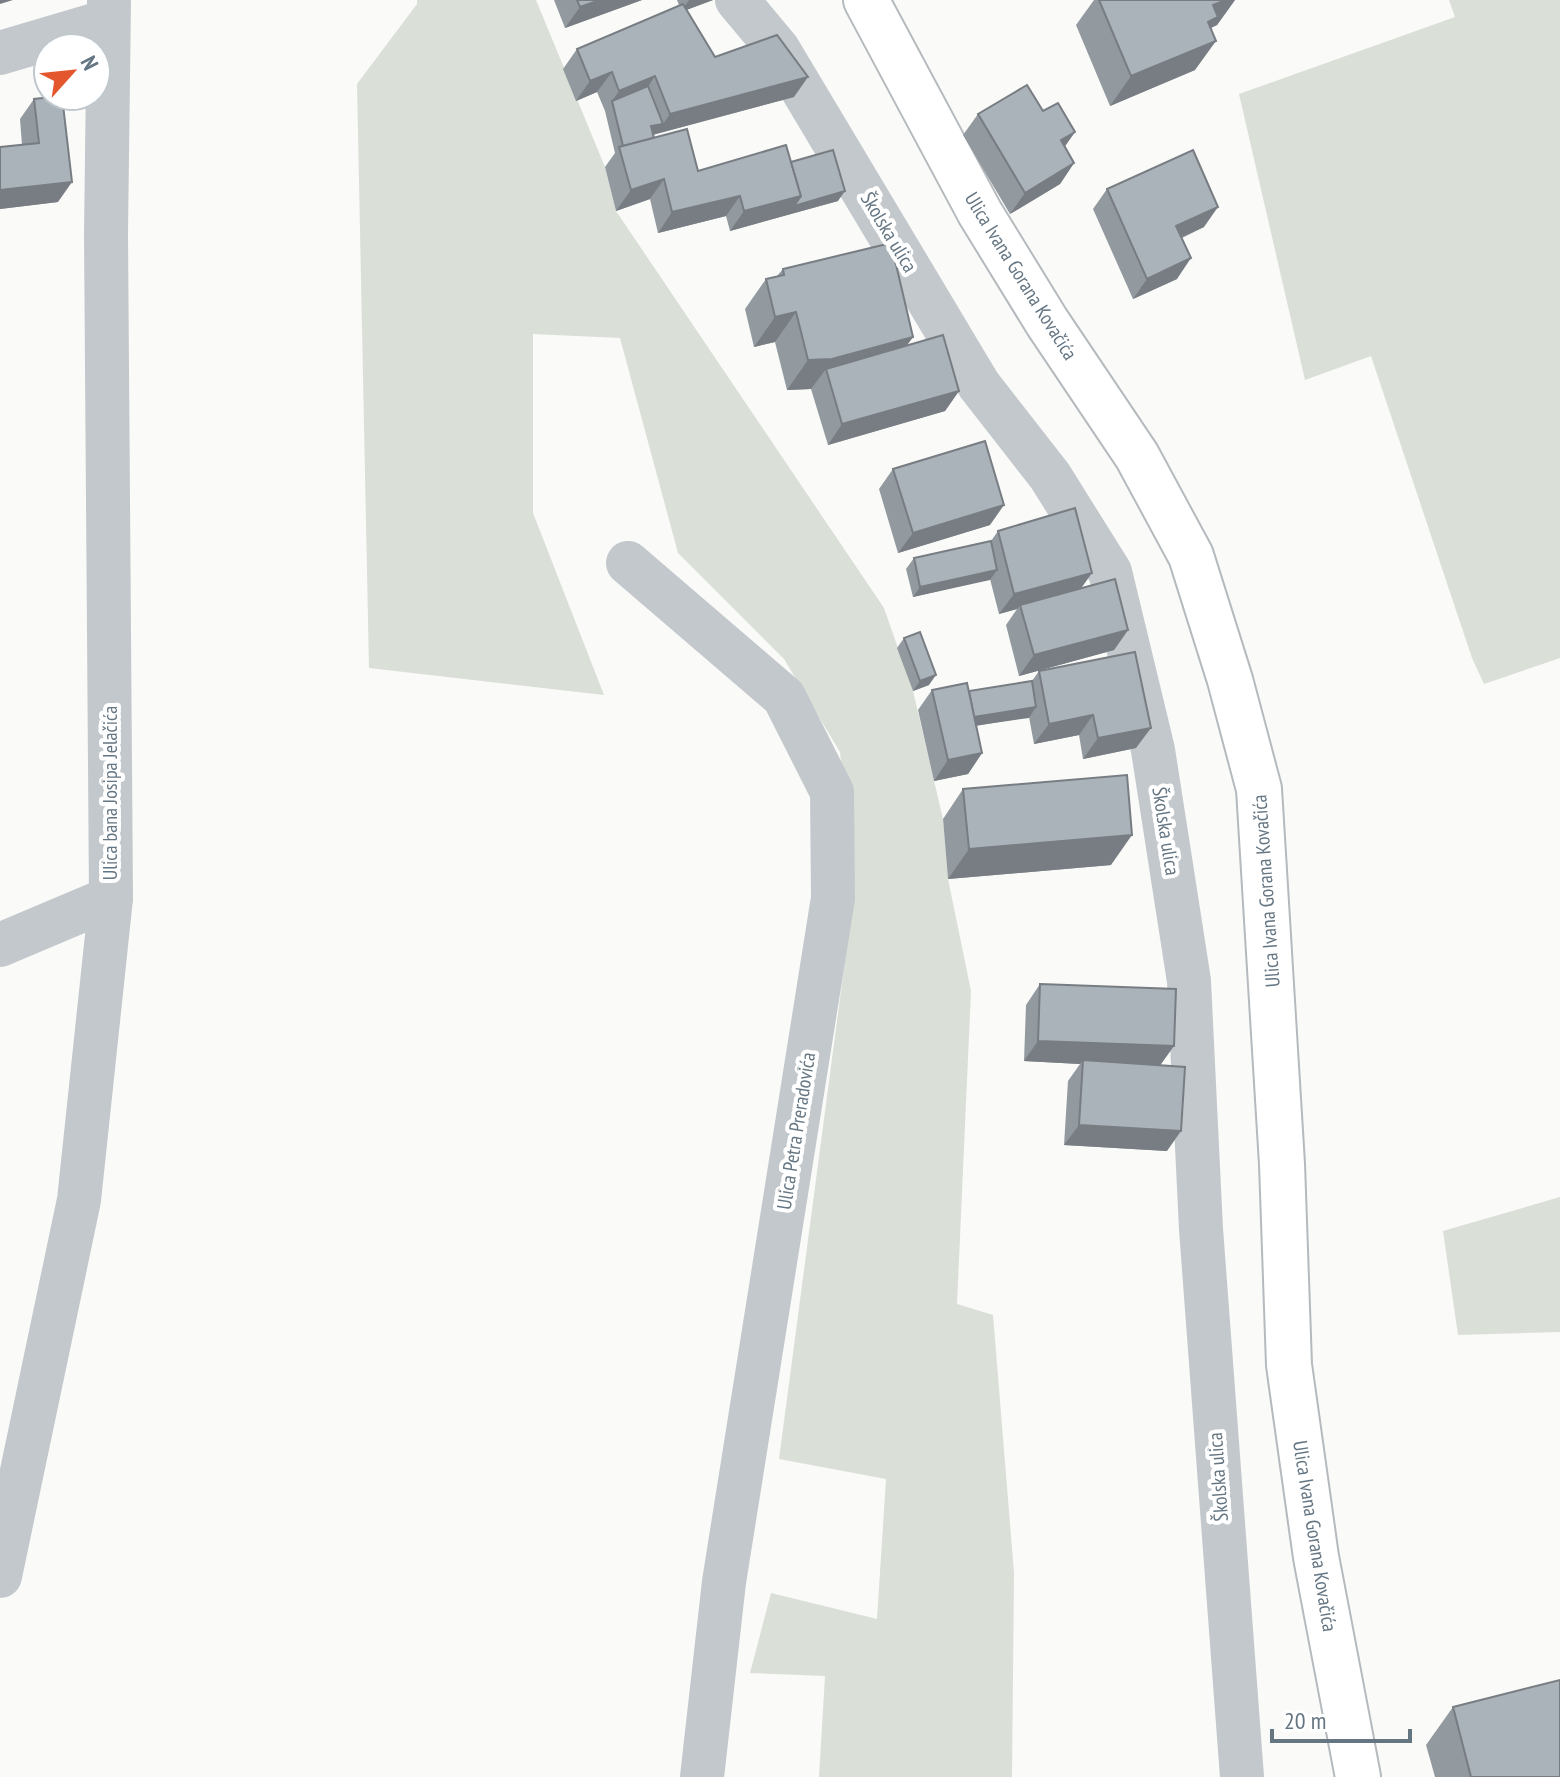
<svg xmlns="http://www.w3.org/2000/svg" width="1560" height="1777" font-family="'PT Sans Narrow',sans-serif">
  <rect width="100%" height="100%" fill="#fafaf8"/>
  <!-- green -->
  <g fill="#dadfd7">
    <polygon points="417,0 536,0 605,167 616,211 884,608 913,691 943,819 948,879 971,991 957,1304 993,1315 1014,1573 1012,1777 819,1777 825,1676 750,1673 771,1593 877,1619 886,1479 779,1459 855,885 840,752 784,659 678,553 620,338 533,334 533,513 604,695 369,668 357,84 417,4"/>
    <polygon points="1449,0 1560,0 1560,658 1484,684 1472,658 1371,356 1305,380 1239,94 1455,17"/>
    <polygon points="1560,1197 1560,1332 1458,1335 1443,1231"/>
  </g>
  <g fill="none" stroke-linecap="round" stroke-linejoin="round">
    <defs>
      <polyline id="major" points="866,0 980,213 1047,322 1137,456 1191,556 1230,680 1259,789 1282,1164 1289,1365 1316,1557 1358,1777"/>
    </defs>
    <!-- major casing -->
    <use href="#major" stroke="#b5babe" stroke-width="48"/>
    <!-- minor -->
    <g stroke="#c3c8cc" stroke-width="44">
      <polyline points="737,0 778,49 979,385 1050,476 1110,572 1153,750 1189,981 1201,1229 1242,1777"/>
      <polyline points="0,53 108,21"/>
      <polyline points="628,563 784,697 832,792 833,898 724,1582 702,1777"/>
      <polyline points="0,945 111,898"/>
      <polyline points="0,1576 79,1200 111,898 106,234 109,0"/>
    </g>
    <!-- major -->
    <use href="#major" stroke="#fff" stroke-width="44"/>
  </g>
  <!-- wall -->
  <g fill="#929a9f">
    <polygon points="554,0 642,0 565,28"/>
    <polygon points="677,0 713,0 686,10 715,57 794,97 653,135 654,138 698,171 791,162 838,201 730,231 726,216 658,233 650,199 616,211 605,167 615,153 605,111 597,92 576,101 563,69 577,49 679,5"/>
    <polygon points="1094,0 1235,0 1217,25 1210,28 1195,70 1110,106 1076,25"/>
    <polygon points="34,99 58,202 0,209 0,147 22,145 20,119"/>
    <polygon points="1043,111 1075,132 1064,147 1074,163 1060,184 1010,214 963,135 978,114"/>
    <polygon points="1107,189 1204,227 1182,238 1177,279 1133,299 1093,209"/>
    <polygon points="783,269 913,337 906,346 959,391 945,411 828,445 811,389 787,390 775,342 754,347 745,309 766,279 777,276"/>
    <polygon points="893,469 990,525 898,553 879,489"/>
    <polygon points="998,531 1081,588 1128,630 1114,650 1019,676 1006,625 1017,609 999,614 990,579 913,597 906,569 914,558 991,541"/>
    <polygon points="904,638 929,685 913,691 897,648"/>
    <polygon points="1039,671 1136,748 1083,759 1079,735 1034,744 1029,717 976,726 982,753 968,774 934,781 918,710 932,690 969,691 1032,681"/>
    <polygon points="963,789 1111,865 948,879 943,819"/>
    <polygon points="1040,984 1160,1065 1167,1151 1064,1145 1068,1081 1080,1064 1024,1061 1026,1005"/>
    <polygon points="1453,1707 1560,1777 1435,1777 1426,1745"/>
  </g>
  <!-- shaded-wall -->
  <g fill="#777d82">
    <polygon points="0,0 13,0 0,4"/>
    <polygon points="600,0 642,0 565,28 580,7"/>
    <polygon points="689,0 713,0 681,12"/>
    <polygon points="1226,0 1235,0 1217,25 1211,28 1197,47 1213,5"/>
    <polygon points="1216,41 1195,70 1110,106 1131,76"/>
    <polygon points="612,72 597,92 576,101 590,81"/>
    <polygon points="655,76 641,97 612,101 619,91"/>
    <polygon points="808,77 794,97 644,137 651,126 663,124 670,114"/>
    <polygon points="1075,132 1061,152 1061,140"/>
    <polygon points="1074,163 1060,184 1010,214 1025,193"/>
    <polygon points="664,179 650,199 616,211 631,190"/>
    <polygon points="72,182 58,202 0,209 0,190"/>
    <polygon points="845,191 838,201 730,231 744,211 801,196"/>
    <polygon points="740,196 726,216 658,233 672,212"/>
    <polygon points="1218,207 1204,227 1162,246 1176,226"/>
    <polygon points="1191,258 1177,279 1133,299 1147,279"/>
    <polygon points="796,312 775,342 754,347 775,317"/>
    <polygon points="913,337 892,366 826,369 811,389 787,390 808,360"/>
    <polygon points="959,391 945,411 828,445 842,424"/>
    <polygon points="1004,505 990,525 898,553 913,533"/>
    <polygon points="997,570 990,580 913,597 920,587"/>
    <polygon points="1092,573 1077,594 1020,605 1017,609 999,614 1014,594"/>
    <polygon points="1128,630 1114,650 1019,676 1034,655"/>
    <polygon points="936,675 929,685 913,691 920,681"/>
    <polygon points="1036,707 1029,718 959,728 966,718"/>
    <polygon points="1093,715 1079,735 1034,744 1049,724"/>
    <polygon points="1151,728 1136,748 1083,759 1098,738"/>
    <polygon points="982,753 968,774 934,781 948,760"/>
    <polygon points="1132,835 1111,865 948,879 969,849"/>
    <polygon points="1038,1041 1174,1046 1159,1067 1083,1060 1080,1064 1024,1061"/>
    <polygon points="1079,1125 1181,1131 1167,1151 1064,1145"/>
  </g>
  <!-- building -->
  <g fill="#aab3b9" stroke="#777d82" stroke-width="2">
    <polygon points="577,0 600,0 580,7"/>
    <polygon points="1099,0 1226,0 1213,5 1218,17 1208,22 1216,41 1131,76"/>
    <polygon points="683,4 715,57 777,35 808,77 670,114 655,76 619,91 612,72 590,81 577,49"/>
    <polygon points="1027,85 1043,111 1058,103 1075,132 1061,140 1074,163 1025,193 978,114"/>
    <polygon points="648,86 663,124 651,126 654,138 623,146 612,101"/>
    <polygon points="62,96 72,182 0,190 0,147 39,143 34,99"/>
    <polygon points="687,129 698,171 786,145 801,196 744,211 740,196 672,212 664,179 631,190 619,147"/>
    <polygon points="833,150 845,191 794,206 801,196 791,162"/>
    <polygon points="1193,150 1218,207 1176,226 1191,258 1147,279 1107,189"/>
    <polygon points="891,243 913,337 832,359 808,360 796,312 775,317 766,279 784,275 783,269"/>
    <polygon points="943,335 959,391 842,424 826,369"/>
    <polygon points="985,441 1004,505 913,533 893,469"/>
    <polygon points="1075,508 1092,573 1014,594 998,531"/>
    <polygon points="991,541 997,570 920,587 914,558"/>
    <polygon points="1115,579 1128,630 1034,655 1020,605"/>
    <polygon points="920,632 936,675 920,681 904,638"/>
    <polygon points="1135,652 1151,728 1098,738 1093,715 1049,724 1039,671"/>
    <polygon points="1032,681 1036,707 974,717 969,691"/>
    <polygon points="967,683 982,753 948,760 932,690"/>
    <polygon points="1127,775 1132,835 969,849 963,789"/>
    <polygon points="1040,984 1176,989 1174,1046 1038,1041"/>
    <polygon points="1083,1060 1185,1067 1181,1131 1079,1125"/>
    <polygon points="1560,1680 1560,1777 1471,1777 1453,1707"/>
  </g>
  <g text-anchor="middle" stroke-width="8" stroke-linejoin="round" paint-order="stroke">
    <!-- street labels -->
    <g font-size="20" fill="#657683" stroke="#fff">
      <text transform="translate(889 232) rotate(59)" y="7">Školska ulica</text>
      <text transform="translate(1021 276) rotate(58)" y="7">Ulica Ivana Gorana Kovačića</text>
      <text transform="translate(110 793) rotate(-90)" y="7">Ulica bana Josipa Jelačića</text>
      <text transform="translate(1166 831) rotate(81)" y="7">Školska ulica</text>
      <text transform="translate(1266 891) rotate(-94)" y="7">Ulica Ivana Gorana Kovačića</text>
      <text transform="translate(796 1131) rotate(-81)" y="7">Ulica Petra Preradovića</text>
      <text transform="translate(1218 1477) rotate(-94)" y="7">Školska ulica</text>
      <text transform="translate(1315 1536) rotate(81)" y="7">Ulica Ivana Gorana Kovačića</text>
    </g>
  </g>
  <!-- north arrow -->
  <g transform="translate(72 72) rotate(63)"><circle r="38" fill="#ffffff" stroke="#c1c8cd" stroke-width="2"/>
  <path d="M0-6L14 30L0 20L-14 30Z" fill="#e4572e"/>
  <text y="-12" font-size="22" font-weight="bold" text-anchor="middle" fill="#657683">N</text>
  </g>
  <!-- scale -->
  <path d="M1272 1729v12h138v-12" fill="none" stroke="#657683" stroke-width="4"/>
  <text x="1284" y="1729" font-size="24" fill="#657683" stroke="#ffffff" stroke-width="6" paint-order="stroke">20 m</text>
</svg>
